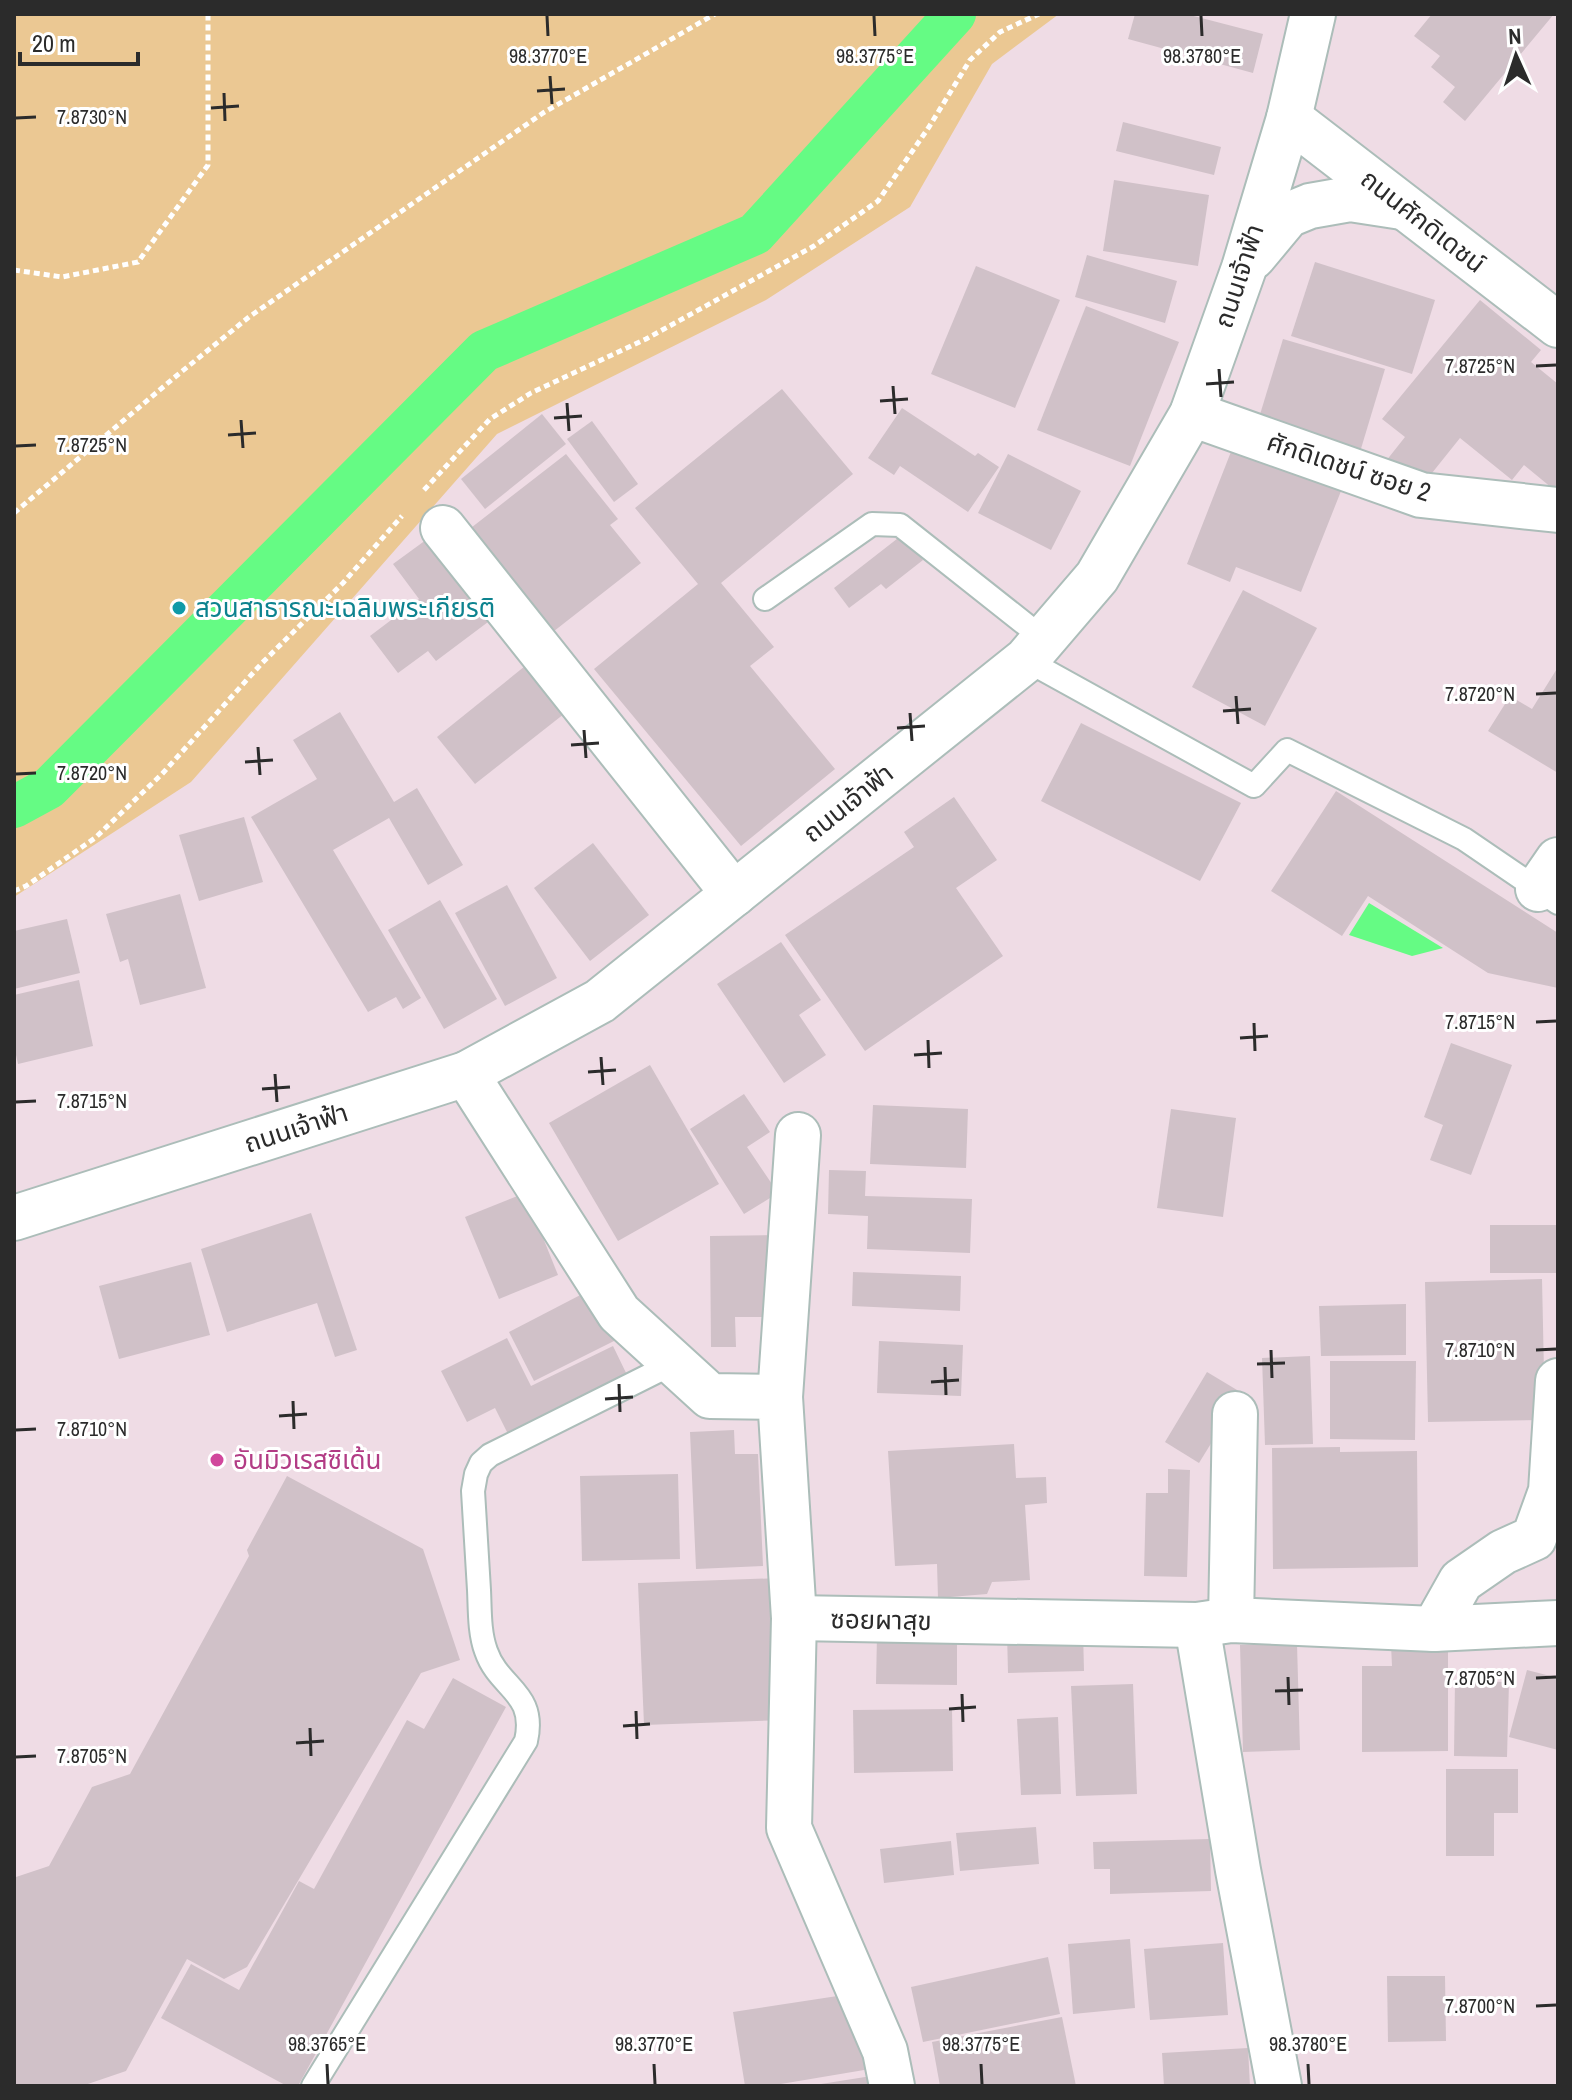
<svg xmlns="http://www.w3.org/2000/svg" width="1572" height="2100" font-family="'Archivo Narrow','Noto Sans Thai',sans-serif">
  <rect width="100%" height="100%" fill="#efdce5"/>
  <!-- green -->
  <polygon fill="#ebc893" points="14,14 1059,14 992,64 910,207 766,300 497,434 191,782 14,897"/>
  <!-- water -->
  <polygon fill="#65fb84" points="1369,903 1443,948 1412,956 1349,935"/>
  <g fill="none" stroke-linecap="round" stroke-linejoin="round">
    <!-- canal -->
    <polyline stroke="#65fb84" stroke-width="42" points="14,807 49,788 484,351 755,234 955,14"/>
  </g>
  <!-- building -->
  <g fill="#d0c1c8">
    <polygon points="1135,14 1186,14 1263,34 1253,73 1128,39"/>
    <polygon points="1432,14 1554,14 1465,121 1443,102 1455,87 1431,67 1440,56 1414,36"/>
    <polygon points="1123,122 1221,147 1214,175 1116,151"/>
    <polygon points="1114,180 1209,195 1198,266 1103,251"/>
    <polygon points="1087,255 1177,281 1165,323 1075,297"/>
    <polygon points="1315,262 1435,300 1412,374 1291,336"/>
    <polygon points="976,266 1060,300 1015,408 931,374"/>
    <polygon points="1480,300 1541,350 1531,362 1558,384 1558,493 1524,465 1512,480 1460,438 1420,488 1386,461 1405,437 1382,419"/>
    <polygon points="1086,306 1179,342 1130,466 1037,430"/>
    <polygon points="1283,339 1385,369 1360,452 1258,421"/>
    <polygon points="782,389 853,474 721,583 774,647 750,666 835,769 741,846 594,669 698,584 635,508"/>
    <polygon points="902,408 975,456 978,453 999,467 968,512 900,466 894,475 868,458"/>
    <polygon points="542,414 566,444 485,509 461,479"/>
    <polygon points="592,421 638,484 614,502 567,439"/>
    <polygon points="1236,439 1345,481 1301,592 1236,567 1230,582 1187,564"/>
    <polygon points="566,454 618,519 610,525 641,563 549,635 467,531"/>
    <polygon points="1008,454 1081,491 1051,550 978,513"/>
    <polygon points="902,535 923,560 886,589 881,584 849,608 834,588"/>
    <polygon points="430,537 492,619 436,661 428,651 398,673 370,636 419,599 393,564"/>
    <polygon points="1243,590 1317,628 1265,726 1192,687"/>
    <polygon points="530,662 569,710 475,784 437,737"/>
    <polygon points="1558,667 1558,773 1488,731 1510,696 1532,709"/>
    <polygon points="340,712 394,802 417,788 463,865 428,885 389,818 333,850 421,998 403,1009 396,997 368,1012 251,817 317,779 293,740"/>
    <polygon points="1081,723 1241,803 1200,881 1041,801"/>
    <polygon points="1336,791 1558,933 1558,988 1488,973 1368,896 1342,936 1271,891"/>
    <polygon points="954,797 997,860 956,888 1003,956 865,1051 785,935 914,847 904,832"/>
    <polygon points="244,817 263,882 199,901 179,835"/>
    <polygon points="593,843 649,915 590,961 534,888"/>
    <polygon points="507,885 557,978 505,1006 455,913"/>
    <polygon points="180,894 206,988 140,1005 128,959 120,962 106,914"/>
    <polygon points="440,900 497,999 444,1029 388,930"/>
    <polygon points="67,919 80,973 14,989 14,931"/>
    <polygon points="781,942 821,1000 799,1015 826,1055 784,1083 717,984"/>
    <polygon points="79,980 93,1046 18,1064 14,1046 14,995"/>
    <polygon points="1451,1043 1512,1065 1471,1175 1430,1160 1443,1125 1424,1117"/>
    <polygon points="650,1065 719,1184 618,1241 549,1123"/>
    <polygon points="744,1094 770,1132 747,1147 778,1193 744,1214 690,1129"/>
    <polygon points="873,1105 968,1109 966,1168 870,1164"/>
    <polygon points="1171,1109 1236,1118 1223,1217 1157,1208"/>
    <polygon points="829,1170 866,1171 865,1196 972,1199 970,1253 867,1249 868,1216 828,1214"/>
    <polygon points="525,1193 558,1275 499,1299 465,1217"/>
    <polygon points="311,1213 357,1350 335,1357 317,1303 227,1332 201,1249"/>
    <rect x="1490" y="1225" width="68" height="48"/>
    <polygon points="779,1235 779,1317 735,1317 736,1347 711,1347 710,1236"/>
    <polygon points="191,1262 210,1335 119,1359 99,1286"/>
    <polygon points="853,1272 961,1276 960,1311 852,1306"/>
    <polygon points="1542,1279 1545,1420 1428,1422 1425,1282"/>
    <polygon points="590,1290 616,1340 534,1381 509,1332"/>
    <polygon points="1406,1304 1406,1355 1321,1356 1319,1306"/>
    <polygon points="507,1338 531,1386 613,1346 629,1379 510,1438 495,1408 467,1422 441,1371"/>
    <polygon points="879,1341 963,1345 961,1396 877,1393"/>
    <polygon points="1310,1356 1313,1444 1265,1445 1262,1358"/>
    <polygon points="1330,1361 1416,1361 1415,1440 1330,1439"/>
    <polygon points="1207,1372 1242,1393 1199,1463 1165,1442"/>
    <polygon points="734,1430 735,1454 758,1454 763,1566 696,1569 690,1432"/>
    <polygon points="1014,1444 1016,1478 1046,1477 1047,1503 1025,1505 1030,1580 992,1582 987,1594 938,1598 937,1564 895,1566 888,1451"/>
    <polygon points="1340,1447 1340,1452 1417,1451 1418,1567 1273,1569 1272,1448"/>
    <polygon points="1168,1469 1190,1470 1187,1577 1144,1576 1146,1493 1168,1493"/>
    <polygon points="678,1474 680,1559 582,1561 580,1476"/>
    <polygon points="287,1476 423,1549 460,1660 421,1673 247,1967 224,1979 187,1959 126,2071 82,2086 14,2086 14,1881 16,1877 49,1866 92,1787 130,1774 249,1556 247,1550"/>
    <polygon points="780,1578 785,1720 644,1725 638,1583"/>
    <polygon points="1083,1631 1084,1671 1008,1673 1007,1633"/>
    <polygon points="877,1635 957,1635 957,1685 876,1684"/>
    <polygon points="1297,1644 1300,1750 1243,1752 1240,1645"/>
    <polygon points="1391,1645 1448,1645 1448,1751 1362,1752 1362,1666 1392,1666"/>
    <polygon points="1527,1670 1558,1678 1558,1750 1509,1737"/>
    <polygon points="453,1678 506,1707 298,2086 287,2086 161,2018 191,1964 239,1990 299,1881 314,1889 407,1720 424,1729"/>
    <polygon points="1455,1681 1509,1682 1507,1757 1454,1756"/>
    <polygon points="1133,1684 1137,1794 1076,1796 1071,1686"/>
    <polygon points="952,1709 953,1771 854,1773 853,1710"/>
    <polygon points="1058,1717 1061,1794 1021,1795 1017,1719"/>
    <polygon points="1446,1769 1518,1769 1518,1813 1494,1813 1494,1856 1446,1856"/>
    <polygon points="1036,1827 1039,1864 960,1871 956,1833"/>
    <polygon points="1210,1839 1211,1891 1110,1894 1110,1869 1094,1869 1093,1842"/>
    <polygon points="951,1841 954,1875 884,1883 880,1849"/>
    <polygon points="1130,1939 1135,2008 1073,2014 1068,1944"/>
    <polygon points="1223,1943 1228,2015 1150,2020 1144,1949"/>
    <polygon points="1048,1957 1060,2014 923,2042 911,1987"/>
    <polygon points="1387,1976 1445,1976 1446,2041 1388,2042"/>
    <polygon points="844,1995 848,2022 862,2020 870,2069 769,2086 745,2086 733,2012"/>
    <polygon points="1062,2017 1076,2086 940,2086 932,2042"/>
    <polygon points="1248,2048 1250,2086 1164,2086 1162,2053"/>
    <polygon points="884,2074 886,2086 821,2086 821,2084"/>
  </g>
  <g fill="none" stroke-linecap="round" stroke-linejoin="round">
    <defs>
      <g id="service">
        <polyline points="765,599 872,524 900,525 1044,639"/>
        <polyline points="1026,660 1254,786 1287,750 1464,839 1558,903"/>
        <path d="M313,2086L526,1741C537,1692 499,1689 486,1651C479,1632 480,1609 479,1590C477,1557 475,1524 473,1491L476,1474L481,1463L490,1455L672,1364"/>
      </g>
      <g id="minor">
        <polyline points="1192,414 1421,495 1558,510"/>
        <polyline points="443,528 734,894"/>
        <polyline points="1538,889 1558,860"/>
        <polyline points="466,1074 619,1313 710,1396 780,1397 794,1618 789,1828 885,2051 892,2086"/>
        <polyline points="780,1397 798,1135"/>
        <polyline points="794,1618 1197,1625 1231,1620 1434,1629 1558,1623"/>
        <polyline points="1231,1620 1235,1414"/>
        <polyline points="1197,1625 1238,1870 1279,2086"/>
        <polyline points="1434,1629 1461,1581 1503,1552 1534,1538 1551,1491 1558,1381"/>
      </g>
      <g id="secondary">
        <polyline points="1289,118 1558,325"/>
        <polyline points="1253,257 1288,215 1310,206 1350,199 1402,207"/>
        <polyline points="14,1218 466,1074 600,1001 1026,660 1097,577 1192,414 1244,268 1289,118 1313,14"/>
      </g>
    </defs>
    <!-- service casing -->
    <use href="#service" stroke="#acbdb9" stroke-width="26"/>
    <!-- minor casing -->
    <use href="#minor" stroke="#acbdb9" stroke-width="48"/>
    <!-- secondary casing -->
    <use href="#secondary" stroke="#acbdb9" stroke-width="48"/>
    <!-- path -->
    <g stroke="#fff" stroke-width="5" stroke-dasharray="6 4" stroke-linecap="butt">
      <polyline points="14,270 62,277 138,262 208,165 208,14"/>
      <polyline points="424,490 490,419 531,393 646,339 814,246 878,201 929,127 970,60 1000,32 1039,14"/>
      <polyline points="14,513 175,377 249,317 543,113 715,14"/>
      <polyline points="14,891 26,886 95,838 162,774 262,663 343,583 402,516"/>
    </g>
    <!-- service -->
    <use href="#service" stroke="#fff" stroke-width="22"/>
    <!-- minor -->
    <use href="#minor" stroke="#fff" stroke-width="44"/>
    <!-- secondary -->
    <use href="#secondary" stroke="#fff" stroke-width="44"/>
  </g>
  <!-- ticks -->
  <path fill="none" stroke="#2b2b2b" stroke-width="3" d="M547,16L548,36M874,16L875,36M1201,16L1202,36M550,76L552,104M537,91L565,89M224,93L225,121M211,108L239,106M16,118L36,117M1536,366L1556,365M1219,369L1221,397M1206,384L1234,382M893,386L895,414M880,401L908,399M567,403L569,431M554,418L582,416M241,420L243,448M228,435L256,433M16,446L36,445M1536,694L1556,693M1236,696L1238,724M1223,711L1251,709M910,713L912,741M897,728L925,726M584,730L586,758M571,745L599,743M258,747L260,775M245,762L273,760M16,774L36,773M1536,1022L1556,1021M1254,1023L1255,1051M1240,1038L1268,1036M928,1040L929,1068M914,1055L942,1053M601,1057L603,1085M588,1072L616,1070M275,1074L277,1102M262,1089L290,1087M16,1102L36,1101M1271,1350L1272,1378M1536,1350L1556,1349M1257,1364L1285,1363M945,1367L946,1395M931,1382L959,1380M619,1384L620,1412M605,1399L633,1397M293,1401L294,1429M279,1416L307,1414M16,1430L36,1429M1288,1677L1289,1705M1536,1678L1556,1677M1275,1691L1303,1690M962,1694L963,1722M949,1709L976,1707M636,1711L637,1739M623,1726L650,1724M310,1728L311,1756M296,1743L324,1741M16,1757L36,1756M1536,2006L1556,2005M327,2064L328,2084M654,2064L655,2084M981,2064L982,2084M1308,2064L1309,2084"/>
  <!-- markers -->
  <circle fill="#0f9aa8" stroke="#fff" stroke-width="3" cx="179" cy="608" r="8"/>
  <circle fill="#d1479c" stroke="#fff" stroke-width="3" cx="217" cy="1460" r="8"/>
  <g text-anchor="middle" stroke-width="6" stroke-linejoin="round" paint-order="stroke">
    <!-- street labels -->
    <g font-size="26" fill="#2b2b2b" stroke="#fff">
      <text transform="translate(1423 221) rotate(38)" y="9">ถนนศักดิเดชน์</text>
      <text transform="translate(1239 276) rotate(-72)" y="9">ถนนเจ้าฟ้า</text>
      <text transform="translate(1349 467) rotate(18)" y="9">ศักดิเดชน์ ซอย 2</text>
      <text transform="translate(848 803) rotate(-39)" y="9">ถนนเจ้าฟ้า</text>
      <text transform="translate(296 1128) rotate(-18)" y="9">ถนนเจ้าฟ้า</text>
      <text transform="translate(881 1620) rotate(1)" y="9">ซอยผาสุข</text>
    </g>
    <!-- culture labels -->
    <g font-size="26" fill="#0d838f" stroke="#fff" text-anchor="start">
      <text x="195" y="617">สวนสาธารณะเฉลิมพระเกียรติ</text>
    </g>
    <!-- hotel labels -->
    <g font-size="26" fill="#b23c85" stroke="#fff" text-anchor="start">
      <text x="233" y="1469">อันมิวเรสซิเด้น</text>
    </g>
  </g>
  <g font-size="20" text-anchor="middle" fill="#2b2b2b" stroke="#fff" stroke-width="6" stroke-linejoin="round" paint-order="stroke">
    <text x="548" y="63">98.3770°E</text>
    <text x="875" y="63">98.3775°E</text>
    <text x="1202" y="63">98.3780°E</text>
    <text x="92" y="124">7.8730°N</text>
    <text x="1480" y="373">7.8725°N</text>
    <text x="92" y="452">7.8725°N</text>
    <text x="1480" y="701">7.8720°N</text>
    <text x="92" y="780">7.8720°N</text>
    <text x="1480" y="1029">7.8715°N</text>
    <text x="92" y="1108">7.8715°N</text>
    <text x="1480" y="1357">7.8710°N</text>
    <text x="92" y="1436">7.8710°N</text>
    <text x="1480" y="1685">7.8705°N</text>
    <text x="92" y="1763">7.8705°N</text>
    <text x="1480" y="2013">7.8700°N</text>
    <text x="327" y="2051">98.3765°E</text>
    <text x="654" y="2051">98.3770°E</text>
    <text x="981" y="2051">98.3775°E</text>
    <text x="1308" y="2051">98.3780°E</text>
  </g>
  <!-- border -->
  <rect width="1572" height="2100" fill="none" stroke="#2b2b2b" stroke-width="32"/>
  <!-- north arrow -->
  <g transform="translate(1516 56) rotate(357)" stroke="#ffffff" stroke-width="6" paint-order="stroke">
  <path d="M0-6L14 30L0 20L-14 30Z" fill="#2b2b2b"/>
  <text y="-12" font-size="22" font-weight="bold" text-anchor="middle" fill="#2b2b2b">N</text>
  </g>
  <!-- scale -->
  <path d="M20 52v12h118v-12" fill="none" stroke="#2b2b2b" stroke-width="4"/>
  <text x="32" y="52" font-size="24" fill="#2b2b2b" stroke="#ffffff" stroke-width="6" paint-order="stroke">20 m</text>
</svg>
